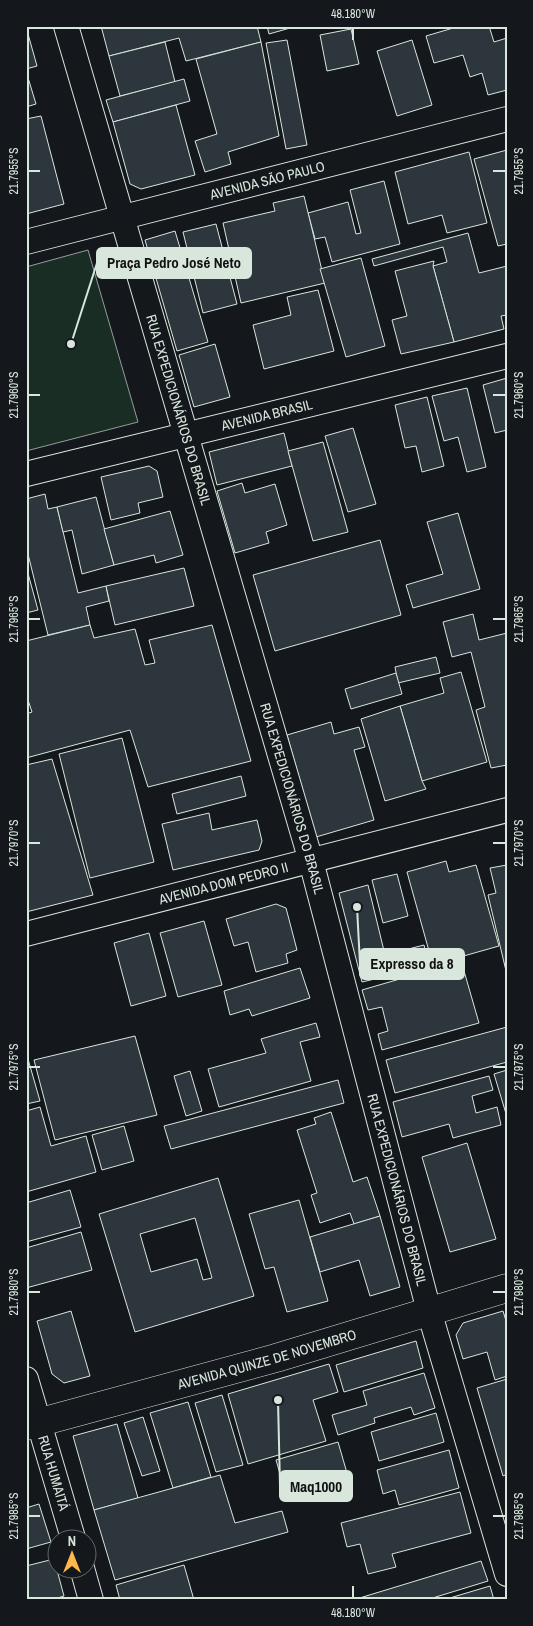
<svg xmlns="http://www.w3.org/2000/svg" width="533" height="1626" font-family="'Archivo Narrow',sans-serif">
  <rect width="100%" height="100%" fill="#14181c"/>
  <!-- green -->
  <polygon fill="#1a2d24" stroke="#939e99" points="88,250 138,422 26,451 26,267"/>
  <!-- building -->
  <g fill="#2c363c" stroke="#d8e6dc" fill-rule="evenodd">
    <polygon points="101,26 257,26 261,42 186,61 179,38 109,56"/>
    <polygon points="267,26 297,26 269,34"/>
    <polygon points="460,26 489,26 494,42 507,38 507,90 488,95 482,73 470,77 463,55 434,63 426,36"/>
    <polygon points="351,29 359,64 327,71 320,35"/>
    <polygon points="26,34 28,34 37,66 26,69"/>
    <polygon points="287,40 307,145 286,149 266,43"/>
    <polygon points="412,40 432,105 397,116 377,51"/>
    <polygon points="165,42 175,82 120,96 109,56"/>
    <polygon points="261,42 279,136 228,152 231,164 205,172 195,141 217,134 196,59"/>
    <polygon points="26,71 36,104 26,107"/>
    <polygon points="184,79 190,101 113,122 106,100"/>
    <polygon points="176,105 195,175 141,189 130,184 113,122"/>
    <polygon points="41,116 64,204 26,214 26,119"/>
    <polygon points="507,150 507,244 498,246 474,159"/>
    <polygon points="469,152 487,223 447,233 442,215 408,224 395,172"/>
    <polygon points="384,181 400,244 332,262 325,237 315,239 308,213 348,202 356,234 361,233 350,190"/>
    <polygon points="304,196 325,283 241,303 223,223 275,211 273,203"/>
    <polygon points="216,224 237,304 203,313 183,232"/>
    <polygon points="175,231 208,342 177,351 145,240"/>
    <polygon points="468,233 479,273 507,266 507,315 501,316 504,329 454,342 433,266 447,262 443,247 374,266 372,259"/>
    <polygon points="361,258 385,346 346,357 320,269"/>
    <polygon points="434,261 433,266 454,342 401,354 392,320 407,316 395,271"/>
    <polygon points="318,290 334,351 264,369 253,325 291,315 287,297"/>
    <polygon points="215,344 230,397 194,407 179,355"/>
    <polygon points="507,378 507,430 495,433 483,385"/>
    <polygon points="467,388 486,467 467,472 458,437 444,441 432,396"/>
    <polygon points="427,397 444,466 422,472 416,446 405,448 395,405"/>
    <polygon points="353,428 376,504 348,512 325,436"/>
    <polygon points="284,433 292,466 217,485 209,452"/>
    <polygon points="323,442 348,532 313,541 288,451"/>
    <polygon points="149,466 157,471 163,497 138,503 140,513 111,520 101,477"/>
    <polygon points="242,483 245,493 275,484 287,525 266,532 269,543 235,553 217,491"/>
    <polygon points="45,494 48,509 57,507 78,593 106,586 109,601 86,607 90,625 48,635 26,546 26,499"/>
    <polygon points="96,497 114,565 82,574 72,530 63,532 57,507"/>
    <polygon points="170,511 183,555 156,563 154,555 114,565 104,529"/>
    <polygon points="458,513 480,589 413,608 406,585 443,574 427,522"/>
    <polygon points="380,540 401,615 275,651 253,575"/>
    <polygon points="26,566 38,610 26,613"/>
    <polygon points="184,568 194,606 115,625 106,586"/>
    <polygon points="473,614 479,640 507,633 507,765 491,768 476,710 485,707 471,652 452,657 443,622"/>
    <polygon points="90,625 94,638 135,629 145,665 155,663 149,640 212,625 251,761 148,787 130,730 26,758 26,714 32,712 26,694 26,641"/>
    <polygon points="436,657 440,673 398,683 395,667"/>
    <polygon points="461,672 487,762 422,781 400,706 444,693 440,678"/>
    <polygon points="396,673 402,694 351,709 345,689"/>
    <polygon points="400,706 422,781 426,789 385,801 361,719"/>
    <polygon points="331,722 334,734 359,727 365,747 354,750 374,820 316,837 287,735"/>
    <polygon points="122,738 154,862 90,878 59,754"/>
    <polygon points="52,759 93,895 26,912 26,765"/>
    <polygon points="241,776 246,796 177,814 172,794"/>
    <polygon points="209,813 212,830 257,820 262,841 259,850 173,870 162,824"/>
    <polygon points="446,861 449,872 476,865 499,946 460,957 479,1023 382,1050 378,1034 388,1031 382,1007 368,1010 362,990 434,969 407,872"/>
    <polygon points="507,865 507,975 488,895 496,893 490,868"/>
    <polygon points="397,874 408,916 383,923 372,880"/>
    <polygon points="368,885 385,955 424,945 429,966 362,982 339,893"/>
    <polygon points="276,904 286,908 297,950 286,954 288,963 256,972 248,942 234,946 226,919"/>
    <polygon points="204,921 222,985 178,997 160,933"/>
    <polygon points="149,933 166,996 131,1006 114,943"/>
    <polygon points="300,968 310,998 252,1016 249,1009 230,1015 224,991"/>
    <polygon points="316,1023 320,1037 300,1042 311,1081 219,1107 208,1069 266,1053 261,1039"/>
    <polygon points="507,1027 507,1062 395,1093 386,1060"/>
    <polygon points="135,1036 157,1115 55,1140 34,1060"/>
    <polygon points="26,1052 40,1101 26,1104"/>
    <polygon points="507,1070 507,1117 494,1074"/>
    <polygon points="190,1071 202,1111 186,1116 174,1076"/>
    <polygon points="489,1076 493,1090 472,1096 476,1113 497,1107 501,1125 453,1138 449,1124 402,1137 393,1102"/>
    <polygon points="338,1080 344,1103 171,1149 164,1126"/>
    <polygon points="40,1107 51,1146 86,1136 96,1172 26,1192 26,1111"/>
    <polygon points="331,1112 353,1182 367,1177 380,1216 354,1224 350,1213 320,1223 311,1195 317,1193 297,1130 316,1124 314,1118"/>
    <polygon points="124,1126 134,1161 102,1170 92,1135"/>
    <polygon points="467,1143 496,1239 450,1252 422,1157"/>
    <path d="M218,1178L254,1296L135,1332L99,1214ZM195,1218L212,1278L203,1280L197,1259L151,1272L140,1234Z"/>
    <polygon points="70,1190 81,1227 26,1242 26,1203"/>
    <polygon points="299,1200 328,1301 287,1312 274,1267 265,1269 249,1214"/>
    <polygon points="380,1216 400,1287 370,1296 359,1260 320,1272 310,1237"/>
    <polygon points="81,1232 92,1270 26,1288 26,1248"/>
    <polygon points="71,1311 90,1376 64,1383 52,1374 37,1321"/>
    <polygon points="503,1311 507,1324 507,1376 495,1380 487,1352 463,1359 456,1335 463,1323"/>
    <polygon points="416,1341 423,1368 344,1392 336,1365"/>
    <polygon points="329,1364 338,1392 313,1400 326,1441 248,1464 228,1394"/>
    <polygon points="424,1373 435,1408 414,1415 411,1407 374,1418 375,1423 338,1435 332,1415 367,1405 363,1391"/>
    <polygon points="507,1379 507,1474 503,1476 477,1388"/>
    <polygon points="222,1395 243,1465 216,1472 195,1403"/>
    <polygon points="188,1402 211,1477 173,1488 150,1413"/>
    <polygon points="436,1413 444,1442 379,1461 371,1432"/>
    <polygon points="143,1417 160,1471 142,1476 124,1423"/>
    <polygon points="117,1424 138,1498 94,1510 73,1436"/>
    <polygon points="338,1442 347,1473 285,1491 276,1460"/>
    <polygon points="449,1450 459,1488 399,1505 395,1490 383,1494 377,1470"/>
    <polygon points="220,1475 235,1523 282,1511 288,1532 115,1580 94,1510"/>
    <polygon points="460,1492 471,1533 392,1554 396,1567 368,1574 360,1544 347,1547 341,1523"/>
    <polygon points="39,1504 51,1542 26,1549 26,1508"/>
    <polygon points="54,1559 64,1596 51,1600 26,1600 26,1566"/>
    <polygon points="481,1561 488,1581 426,1600 353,1600"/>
    <polygon points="184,1565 194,1600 120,1600 116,1585"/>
    <polygon points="490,1586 494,1600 443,1600"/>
  </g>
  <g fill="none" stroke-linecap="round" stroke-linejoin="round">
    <defs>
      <g id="minor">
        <path id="s1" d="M66,26L311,861L429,1311L507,1574"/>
        <path id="s2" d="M26,242L507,119"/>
        <path id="s3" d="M26,474L507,356"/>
        <path id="s4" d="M26,934L507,810"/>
        <path id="s5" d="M26,1379L73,1538"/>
        <polyline points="82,1568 91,1600"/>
      </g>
      <g id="tertiary">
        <path id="s6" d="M26,1426L276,1358L507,1288"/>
      </g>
    </defs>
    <!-- minor casing -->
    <use href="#minor" stroke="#d8e6dc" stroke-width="26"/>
    <!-- tertiary casing -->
    <use href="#tertiary" stroke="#d8e6dc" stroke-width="29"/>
    <!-- minor -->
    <use href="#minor" stroke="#14181c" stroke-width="24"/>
    <!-- tertiary -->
    <use href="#tertiary" stroke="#14181c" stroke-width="28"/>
  </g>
  <!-- ticks -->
  <path fill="none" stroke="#d8e6dc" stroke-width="2" d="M353,28V40M28,171H40M493,171H506M28,395H40M493,395H506M28,619H40M493,619H506M28,843H40M493,843H506M28,1067H40M493,1067H506M28,1292H40M493,1292H506M28,1516H40M493,1516H506M353,1586V1598"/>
  <g text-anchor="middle" stroke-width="4" stroke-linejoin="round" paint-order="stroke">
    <!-- street labels -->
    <g font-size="14" fill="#d8e6dc" stroke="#14181c">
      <text dy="5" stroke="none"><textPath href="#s2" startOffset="249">AVENIDA SÃO PAULO</textPath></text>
      <text dy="5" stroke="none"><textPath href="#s1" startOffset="400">RUA EXPEDICIONÁRIOS DO BRASIL</textPath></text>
      <text dy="5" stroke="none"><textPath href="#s3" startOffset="248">AVENIDA BRASIL</textPath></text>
      <text dy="5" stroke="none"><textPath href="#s1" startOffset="805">RUA EXPEDICIONÁRIOS DO BRASIL</textPath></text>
      <text dy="5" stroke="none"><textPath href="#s4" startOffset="204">AVENIDA DOM PEDRO II</textPath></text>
      <text dy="5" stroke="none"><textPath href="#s1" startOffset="1210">RUA EXPEDICIONÁRIOS DO BRASIL</textPath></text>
      <text dy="5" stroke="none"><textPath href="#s6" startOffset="250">AVENIDA QUINZE DE NOVEMBRO</textPath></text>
      <text dy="5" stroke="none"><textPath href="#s5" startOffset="98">RUA HUMAITÁ</textPath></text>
    </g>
  </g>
  <!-- callouts -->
  <path fill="none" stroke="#d8e6dc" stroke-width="2" d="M71 344L97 263M357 907L360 964M278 1400L280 1486"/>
  <g fill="#d8e6dc" stroke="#14181c" stroke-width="2">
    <circle cx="71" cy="344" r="5"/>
    <circle cx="357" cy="907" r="5"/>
    <circle cx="278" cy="1400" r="5"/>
  </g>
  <g fill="#d8e6dc" stroke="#d8e6dc" stroke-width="2">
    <rect x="97" y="248" width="154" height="30" rx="5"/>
    <rect x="360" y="949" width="104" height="30" rx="5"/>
    <rect x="280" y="1471" width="72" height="30" rx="5"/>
  </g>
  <g font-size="15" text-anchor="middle" font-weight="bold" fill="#111">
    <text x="174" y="268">Praça Pedro José Neto</text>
    <text x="412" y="969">Expresso da 8</text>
    <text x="316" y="1492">Maq1000</text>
  </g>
  <!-- border -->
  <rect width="533" height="1626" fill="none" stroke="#14181c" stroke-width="55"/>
  <!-- north arrow -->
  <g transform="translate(72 1554)"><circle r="24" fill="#14181c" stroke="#626a69"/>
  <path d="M0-4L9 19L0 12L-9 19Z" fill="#ffb74d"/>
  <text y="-8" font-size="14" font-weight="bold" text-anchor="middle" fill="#d8e6dc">N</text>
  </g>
  <rect x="28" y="28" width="478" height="1570" fill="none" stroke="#d8e6dc" stroke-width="2"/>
  <g font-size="12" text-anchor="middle" fill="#d8e6dc">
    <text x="353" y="18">48.180°W</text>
    <text transform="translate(14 171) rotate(-90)" y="4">21.7955°S</text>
    <text transform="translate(519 171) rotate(-90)" y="4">21.7955°S</text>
    <text transform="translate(14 395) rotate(-90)" y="4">21.7960°S</text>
    <text transform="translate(519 395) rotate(-90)" y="4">21.7960°S</text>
    <text transform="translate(14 619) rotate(-90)" y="4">21.7965°S</text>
    <text transform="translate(519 619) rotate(-90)" y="4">21.7965°S</text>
    <text transform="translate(14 843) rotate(-90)" y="4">21.7970°S</text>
    <text transform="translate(519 843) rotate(-90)" y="4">21.7970°S</text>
    <text transform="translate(14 1067) rotate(-90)" y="4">21.7975°S</text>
    <text transform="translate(519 1067) rotate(-90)" y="4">21.7975°S</text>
    <text transform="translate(14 1292) rotate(-90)" y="4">21.7980°S</text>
    <text transform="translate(519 1292) rotate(-90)" y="4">21.7980°S</text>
    <text transform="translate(14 1516) rotate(-90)" y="4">21.7985°S</text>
    <text transform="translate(519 1516) rotate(-90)" y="4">21.7985°S</text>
    <text x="353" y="1617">48.180°W</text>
  </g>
</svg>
